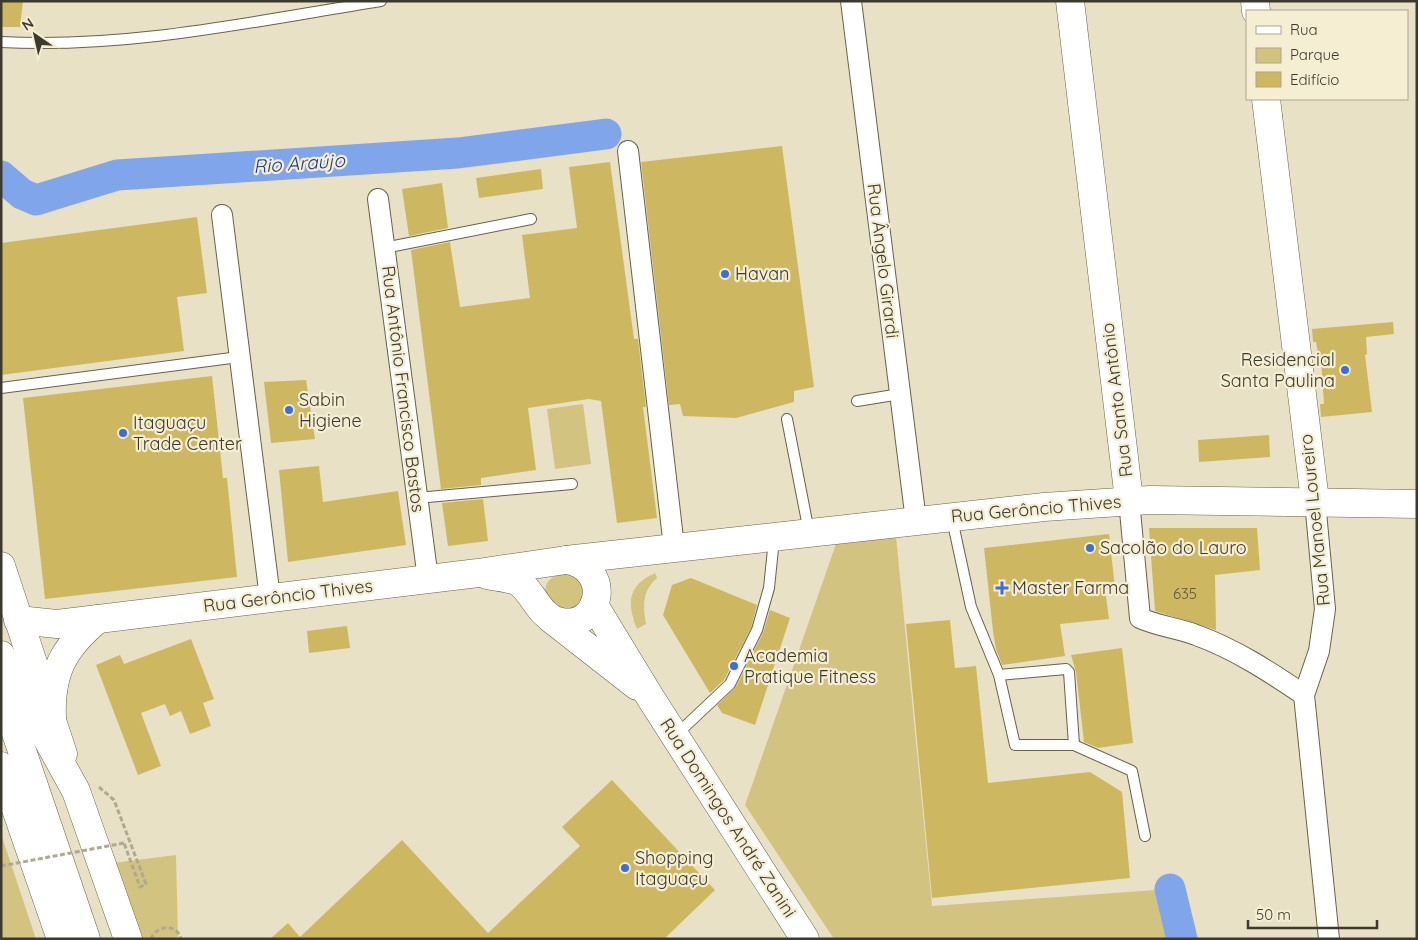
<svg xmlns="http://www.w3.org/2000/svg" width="1418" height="940" font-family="Quicksand,sans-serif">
  <rect width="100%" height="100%" fill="#e8e1c6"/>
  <!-- green -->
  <g fill="#d3c381">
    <polygon points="583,404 591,464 555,469 547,409"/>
    <polygon points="896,536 932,906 1170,889 1182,939 834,939 745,805 837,541"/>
    <path d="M570,571L587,587L581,606L561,611C557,607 549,601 547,596C540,580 559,573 570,571Z"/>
    <path d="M655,573L657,578C642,591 643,605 646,624L637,629C627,603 627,586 655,573Z"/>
    <polygon points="1,834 36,939 1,939"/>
    <polygon points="176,855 178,939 139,939 113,863"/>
  </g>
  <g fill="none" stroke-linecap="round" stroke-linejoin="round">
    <!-- river -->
    <g stroke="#81a5eb" stroke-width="31">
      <polyline points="1,176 22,194 36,200 117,175 458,153 606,134"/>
      <polyline points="1170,889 1182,939"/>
    </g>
  </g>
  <!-- building -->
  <g fill="#cdb861">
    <polygon points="1,1 23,1 20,27 1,27"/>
    <polygon points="782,146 814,387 794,391 794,402 736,418 683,416 680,404 669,405 641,162"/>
    <polygon points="610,162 634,339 638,339 646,407 643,407 657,518 617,523 601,401 589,399 528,408 536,470 481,478 481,485 441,489 411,250 450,242 460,307 530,298 522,235 577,228 569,167"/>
    <polygon points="541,169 543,189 479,198 476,178"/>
    <polygon points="442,183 448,228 409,236 402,189"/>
    <polygon points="197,217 207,293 177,297 184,351 1,375 1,243"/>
    <polygon points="1393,322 1394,334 1366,337 1367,354 1365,355 1372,412 1321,417 1320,404 1324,404 1321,359 1319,359 1316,342 1313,342 1312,329"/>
    <polygon points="212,376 223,478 227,478 237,577 45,599 23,398"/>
    <polygon points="306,380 315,439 271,443 264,382"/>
    <polygon points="1269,435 1270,457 1199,462 1198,440"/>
    <polygon points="319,466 323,502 398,491 406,545 288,562 279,470"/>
    <polygon points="483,499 488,541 448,546 442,503"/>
    <polygon points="1149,528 1257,528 1260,570 1215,575 1216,630 1155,611"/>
    <polygon points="1109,534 1115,588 1105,589 1109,619 1060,624 1065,656 1002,665 996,649 993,631 984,548"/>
    <polygon points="691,578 757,605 751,628 724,680 710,693 663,615 672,585"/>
    <polygon points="770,610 790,618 755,725 722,713 717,705 736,687 763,633"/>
    <polygon points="950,620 955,668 976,666 988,783 1090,772 1122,792 1130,878 932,898 906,624"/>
    <polygon points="347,626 350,648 309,653 307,631"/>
    <polygon points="191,639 214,699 203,703 211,726 190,734 181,711 170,716 165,704 141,713 161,766 138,775 96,665 120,655 124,664"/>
    <polygon points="1122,648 1133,743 1098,748 1084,742 1076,672 1071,655"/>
    <polygon points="612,780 715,890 664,939 270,939 288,923 300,937 402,840 488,933 580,846 562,827"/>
  </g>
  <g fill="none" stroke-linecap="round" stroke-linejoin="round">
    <defs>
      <g id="lane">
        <path d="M1,42C128,49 255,21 381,1"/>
        <polyline points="384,248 531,219"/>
        <polyline points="1,388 239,357"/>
        <polyline points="857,401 900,394"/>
        <polyline points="787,419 809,532"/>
        <polyline points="417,498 572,484"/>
        <polyline points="952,519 971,607 999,675 1015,745 1074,745 1069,672 1066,669 999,675"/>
        <polyline points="676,735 730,684 757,630 769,588 774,539"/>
        <polyline points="1074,745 1132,771 1145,836"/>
      </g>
      <g id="street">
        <polyline points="851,1 916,521"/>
        <polyline points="628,151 674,547"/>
        <polyline points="378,199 428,579"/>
        <polyline points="222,215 270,598"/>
        <path d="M1129,500L1140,618C1157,626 1178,628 1196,635C1235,649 1270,672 1304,695"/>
        <polyline points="1315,501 1325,609 1319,651 1304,695 1329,939"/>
      </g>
      <g id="secondary">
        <polyline points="1070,1 1129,500"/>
        <polyline points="1255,1 1256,11"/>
        <polyline points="1266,99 1315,501"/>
        <path d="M487,575C496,577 513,578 520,583C535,595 540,618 561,622C602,629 613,567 566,560"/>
        <polyline points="594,605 650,697 805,939"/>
        <polyline points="550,618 637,686"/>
        <polyline points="18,620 57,624 478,573 566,560 1044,507 1150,500 1417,504"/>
        <path d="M52,719C50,673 63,648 98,619"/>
      </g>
      <polyline id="primary" points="1,566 63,754"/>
      <g id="highway">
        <polyline points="1,655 76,791 128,939"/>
        <polyline points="1,689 86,939"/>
        <polyline points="1,766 61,939"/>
      </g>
    </defs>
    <!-- lane casing -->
    <use href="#lane" stroke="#68624a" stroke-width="12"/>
    <!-- street casing -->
    <use href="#street" stroke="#68624a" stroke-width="22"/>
    <!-- secondary casing -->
    <use href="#secondary" stroke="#68624a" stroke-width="29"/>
    <!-- primary casing -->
    <use href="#primary" stroke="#68624a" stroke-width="29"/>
    <!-- highway casing -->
    <use href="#highway" stroke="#68624a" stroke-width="29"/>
    <!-- path -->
    <g stroke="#afa994" stroke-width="3" stroke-dasharray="5 2.5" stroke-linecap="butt">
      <polyline points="99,787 114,800 146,884 140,887 124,843"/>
      <path d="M151,939C156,925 177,923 181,939"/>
    </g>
    <!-- lane -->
    <use href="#lane" stroke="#fff" stroke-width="10"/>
    <!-- street -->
    <use href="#street" stroke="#fff" stroke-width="20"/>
    <!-- secondary -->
    <use href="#secondary" stroke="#fff" stroke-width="28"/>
    <!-- primary -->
    <use href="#primary" stroke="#fff" stroke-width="28"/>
    <!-- highway -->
    <use href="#highway" stroke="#fff" stroke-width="28"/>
    <!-- path-bridge -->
    <polyline stroke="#afa994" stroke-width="3" stroke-dasharray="5 2.5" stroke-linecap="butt" points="1,866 124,843"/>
  </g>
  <!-- markers -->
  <g fill="#3a6ddd" stroke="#f5eed3" stroke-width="2">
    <circle cx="725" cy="274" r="5"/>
    <circle cx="1345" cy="370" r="5"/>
    <circle cx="289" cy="410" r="5"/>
    <circle cx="123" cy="433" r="5"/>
    <circle cx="1090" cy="548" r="5"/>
    <path d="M999.5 580.5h5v5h5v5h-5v5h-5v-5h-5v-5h5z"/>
    <circle cx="734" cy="666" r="5"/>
    <circle cx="625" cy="868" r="5"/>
  </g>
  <g text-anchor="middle" stroke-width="4.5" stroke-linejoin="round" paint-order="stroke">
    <!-- number labels -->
    <g font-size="15" fill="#60593c">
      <text x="1185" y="599">635</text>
    </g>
    <!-- street labels -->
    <g font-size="18" fill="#3c392f" stroke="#f5eed3">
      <text transform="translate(883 261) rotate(83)" y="6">Rua Ângelo Girardi</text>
      <text transform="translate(403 389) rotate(83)" y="6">Rua Antônio Francisco Bastos</text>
      <text transform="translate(1117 400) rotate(-97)" y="6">Rua Santo Antônio</text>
      <text transform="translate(1036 509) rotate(-5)" y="6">Rua Gerôncio Thives</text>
      <text transform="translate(1315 520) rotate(-96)" y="6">Rua Manoel Loureiro</text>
      <text transform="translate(288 596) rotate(-7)" y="6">Rua Gerôncio Thives</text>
      <text transform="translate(728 818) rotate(57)" y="6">Rua Domingos André Zanini</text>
    </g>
    <!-- poi labels -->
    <g font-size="18" fill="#3c392f" stroke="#f5eed3" text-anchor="start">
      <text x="735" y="280">Havan</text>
      <text x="1335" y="366" text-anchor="end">Residencial<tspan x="1335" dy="21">Santa Paulina</tspan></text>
      <text x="299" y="406">Sabin<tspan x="299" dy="21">Higiene</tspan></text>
      <text x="133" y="429">Itaguaçu<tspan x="133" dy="21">Trade Center</tspan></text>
      <text x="1100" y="554">Sacolão do Lauro</text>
      <text x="1012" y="594">Master Farma</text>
      <text x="744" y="662">Academia<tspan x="744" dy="21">Pratique Fitness</tspan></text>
      <text x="635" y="864">Shopping<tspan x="635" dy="21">Itaguaçu</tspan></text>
    </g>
    <!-- water labels -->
    <g font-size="19" font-style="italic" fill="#183c8c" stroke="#f5eed3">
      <text transform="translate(299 163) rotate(-4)" y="7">Rio Araújo</text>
    </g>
  </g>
  <!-- border -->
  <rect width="1418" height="940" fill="none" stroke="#3c392f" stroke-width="5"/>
  <!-- legend -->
  <rect x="1246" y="10" width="162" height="90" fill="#f5eed3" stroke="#aba691"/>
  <rect x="1256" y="26" width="25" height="8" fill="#ffffff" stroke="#aba691"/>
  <text x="1290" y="35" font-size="15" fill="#3c392f">Rua</text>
  <rect x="1256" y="48" width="25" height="15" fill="#d3c381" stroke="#aba691"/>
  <text x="1290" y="60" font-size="15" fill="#3c392f">Parque</text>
  <rect x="1256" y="72" width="25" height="15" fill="#cdb861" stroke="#aba691"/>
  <text x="1290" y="85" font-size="15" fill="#3c392f">Edifício</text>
  <!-- north arrow -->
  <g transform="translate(35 35) rotate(326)" stroke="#f5eed3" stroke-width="4" paint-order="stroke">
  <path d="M0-4L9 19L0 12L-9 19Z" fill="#3c392f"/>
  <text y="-8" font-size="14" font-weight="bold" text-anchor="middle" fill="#3c392f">N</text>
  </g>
  <!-- scale -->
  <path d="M1248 920v8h129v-8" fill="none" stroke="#3c392f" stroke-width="2.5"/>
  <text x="1256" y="920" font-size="15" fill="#3c392f" stroke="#f5eed3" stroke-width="4" paint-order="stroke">50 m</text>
</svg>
